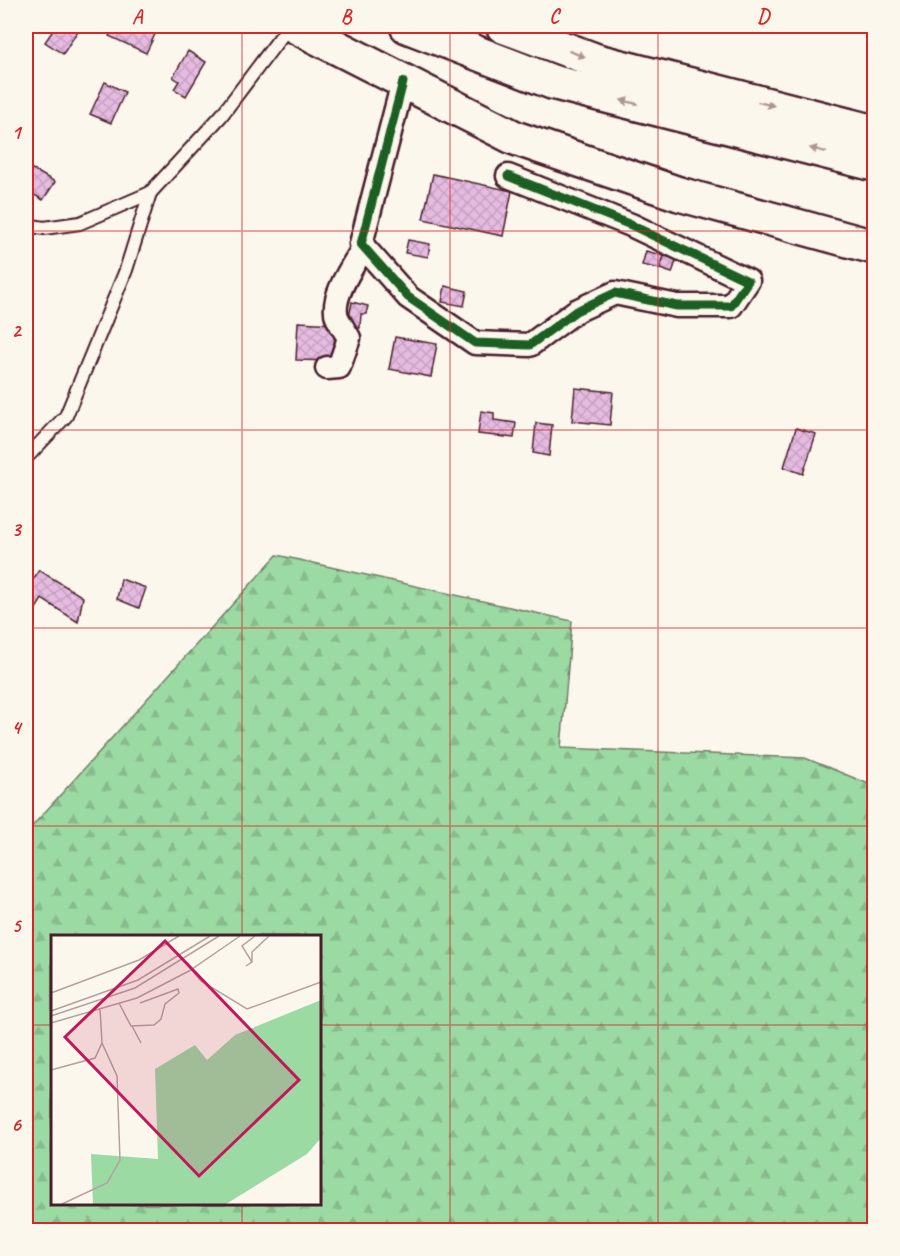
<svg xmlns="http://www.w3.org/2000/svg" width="900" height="1256" font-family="Caveat,sans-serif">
  <defs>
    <pattern id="forest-firs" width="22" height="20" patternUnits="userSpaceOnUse" patternTransform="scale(1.5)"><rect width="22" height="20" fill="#9bdaa2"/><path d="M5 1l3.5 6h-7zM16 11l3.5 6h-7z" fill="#87bb8c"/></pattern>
    <pattern id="building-cross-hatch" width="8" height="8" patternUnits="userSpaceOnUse" patternTransform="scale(1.5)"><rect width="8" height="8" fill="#e5bbe1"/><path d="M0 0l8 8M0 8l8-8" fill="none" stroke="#c6a0c1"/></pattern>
  </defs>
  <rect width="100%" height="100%" fill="#fbf7ec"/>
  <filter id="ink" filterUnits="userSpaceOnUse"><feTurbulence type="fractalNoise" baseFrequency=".0167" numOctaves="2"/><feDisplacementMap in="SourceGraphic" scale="12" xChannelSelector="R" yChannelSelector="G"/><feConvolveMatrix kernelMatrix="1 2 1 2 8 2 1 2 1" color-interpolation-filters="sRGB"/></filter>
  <g filter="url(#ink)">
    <!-- forest -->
    <path fill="url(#forest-firs)" stroke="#727c66" stroke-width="1.5" fill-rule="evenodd" d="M277,555L572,621L561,748L805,758L874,786V1230H26V833ZM52,936H320V1204H52Z"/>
    <!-- building -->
    <g fill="url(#building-cross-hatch)" stroke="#4a1f2b" stroke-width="1.5">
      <polygon points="56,26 81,26 63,54 45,42"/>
      <polygon points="114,26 159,26 146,53 109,36"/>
      <polygon points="188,51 206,62 186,96 174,89 179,81 173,77"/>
      <polygon points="105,82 125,92 111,123 90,114"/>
      <polygon points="27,166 55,182 43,200 26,190"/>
      <polygon points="433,174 512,191 503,236 423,219"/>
      <polygon points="408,240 430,244 428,257 405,253"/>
      <polygon points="646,251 664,256 660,269 642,265"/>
      <polygon points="664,256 677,258 672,273 660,269"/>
      <polygon points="445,286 467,291 464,306 442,302"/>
      <polygon points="352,302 368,306 366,314 361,314 360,328 347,327"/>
      <polygon points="298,322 335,324 334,361 296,360"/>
      <polygon points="395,337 437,344 431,377 389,369"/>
      <polygon points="575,388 613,392 610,425 572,421"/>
      <polygon points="481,411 494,413 494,420 516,423 514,438 478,434"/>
      <polygon points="536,423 552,425 549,456 533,453"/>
      <polygon points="796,428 816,434 803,474 784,467"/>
      <polygon points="39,570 83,597 78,622 42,599 34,612 26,606 26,591"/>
      <polygon points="121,579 146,588 139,608 117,599"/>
    </g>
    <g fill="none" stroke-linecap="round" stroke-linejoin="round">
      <defs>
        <g id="lane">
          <polyline points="26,225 44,228 80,223 150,193 221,116 289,26"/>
          <polyline points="26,458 66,416 126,270 150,193"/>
        </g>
        <g id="street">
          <polyline points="403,82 361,244 408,297 475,343 530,345 576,311 615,293 677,306 731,306 748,281 631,225 508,176"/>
          <path d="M327,368L339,367L349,338C345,331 340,324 337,317C330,297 354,264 364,247"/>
        </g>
        <polyline id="secondary" points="295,26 515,138 679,194 874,247"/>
        <g id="highway">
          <polyline points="407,26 552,82 874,164"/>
          <polyline points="503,26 597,61 874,132"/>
        </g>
      </defs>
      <!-- lane casing -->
      <use href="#lane" stroke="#4a1f2b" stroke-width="16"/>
      <!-- street casing -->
      <use href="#street" stroke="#4a1f2b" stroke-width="27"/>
      <!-- secondary casing -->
      <use href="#secondary" stroke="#4a1f2b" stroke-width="38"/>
      <!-- highway casing -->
      <use href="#highway" stroke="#4a1f2b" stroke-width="38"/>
      <!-- lane -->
      <use href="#lane" stroke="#fbf7ec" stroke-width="12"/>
      <!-- street -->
      <use href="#street" stroke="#fbf7ec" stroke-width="22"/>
      <!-- secondary -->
      <use href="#secondary" stroke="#fbf7ec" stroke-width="33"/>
      <!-- highway -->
      <use href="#highway" stroke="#fbf7ec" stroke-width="33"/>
      <defs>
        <polyline id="cycleway" points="403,82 361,244 408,297 475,343 530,345 576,311 615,293 677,306 731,306 748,281 631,225 508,176"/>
      </defs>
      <!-- cycleway casing -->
      <use href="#cycleway" stroke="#fbf7ec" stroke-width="13"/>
      <!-- cycleway -->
      <use href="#cycleway" stroke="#1b5e20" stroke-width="9"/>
    </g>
    <!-- one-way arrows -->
    <defs><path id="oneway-solid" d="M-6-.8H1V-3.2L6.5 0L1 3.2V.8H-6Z" transform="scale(1.5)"/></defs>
    <g fill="#ab9695">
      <use href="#oneway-solid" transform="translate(577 54) rotate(21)"/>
      <use href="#oneway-solid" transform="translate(629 102) rotate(-166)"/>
      <use href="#oneway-solid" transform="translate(766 104) rotate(14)"/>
      <use href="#oneway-solid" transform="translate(818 150) rotate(-166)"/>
    </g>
  </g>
  <!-- grid -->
  <path fill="none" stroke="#d62828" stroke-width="1.5" stroke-opacity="0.55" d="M242,26V936M450,26V1230M658,26V1230M26,231H874M26,430H874M26,628H874M26,826H874M26,1025H52M320,1025H874M242,1204V1230"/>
  <!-- overview -->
  <g transform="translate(51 935)">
    <rect width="270" height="270" fill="#fbf7ec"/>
    <path d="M270,65V203L256,219L175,269H42L40,219L107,224L104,134L144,110L156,125L184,100Z" fill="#9bdaa2"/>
    <path fill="none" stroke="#b4a19f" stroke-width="1.5" d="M134,27L150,46L196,74L270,47M201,27V17L218,1M195,31L201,27L191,11L204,1M0,58L88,25L128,1M68,68L80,91L103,90L110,84L114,69L128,58L127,54L89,68M0,76L87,45L159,1M0,81L84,53L168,1M0,88L86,63L138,36L189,1M81,91L90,108M0,135L44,123L51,108L49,74M11,269L56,248L69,225L66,141L51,108"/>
    <path fill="#c2185b" fill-opacity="0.15" stroke="#c2185b" stroke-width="3" d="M114,6L248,145L148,241L14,102Z"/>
    <rect width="270" height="270" fill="none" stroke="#4a1f2b" stroke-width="3"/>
  </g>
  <!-- margin -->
  <rect width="900" height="1256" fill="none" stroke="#fbf7ec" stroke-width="66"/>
  <rect x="33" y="33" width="834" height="1190" fill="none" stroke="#d62828" stroke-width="2"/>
  <g font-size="20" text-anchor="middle" font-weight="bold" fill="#d62828">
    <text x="137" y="23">A</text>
    <text x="346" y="23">B</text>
    <text x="554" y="23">C</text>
    <text x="763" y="23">D</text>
    <text x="16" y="139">1</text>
    <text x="16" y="337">2</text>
    <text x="16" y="536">3</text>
    <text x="16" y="734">4</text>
    <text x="16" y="932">5</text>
    <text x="16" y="1131">6</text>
  </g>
</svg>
